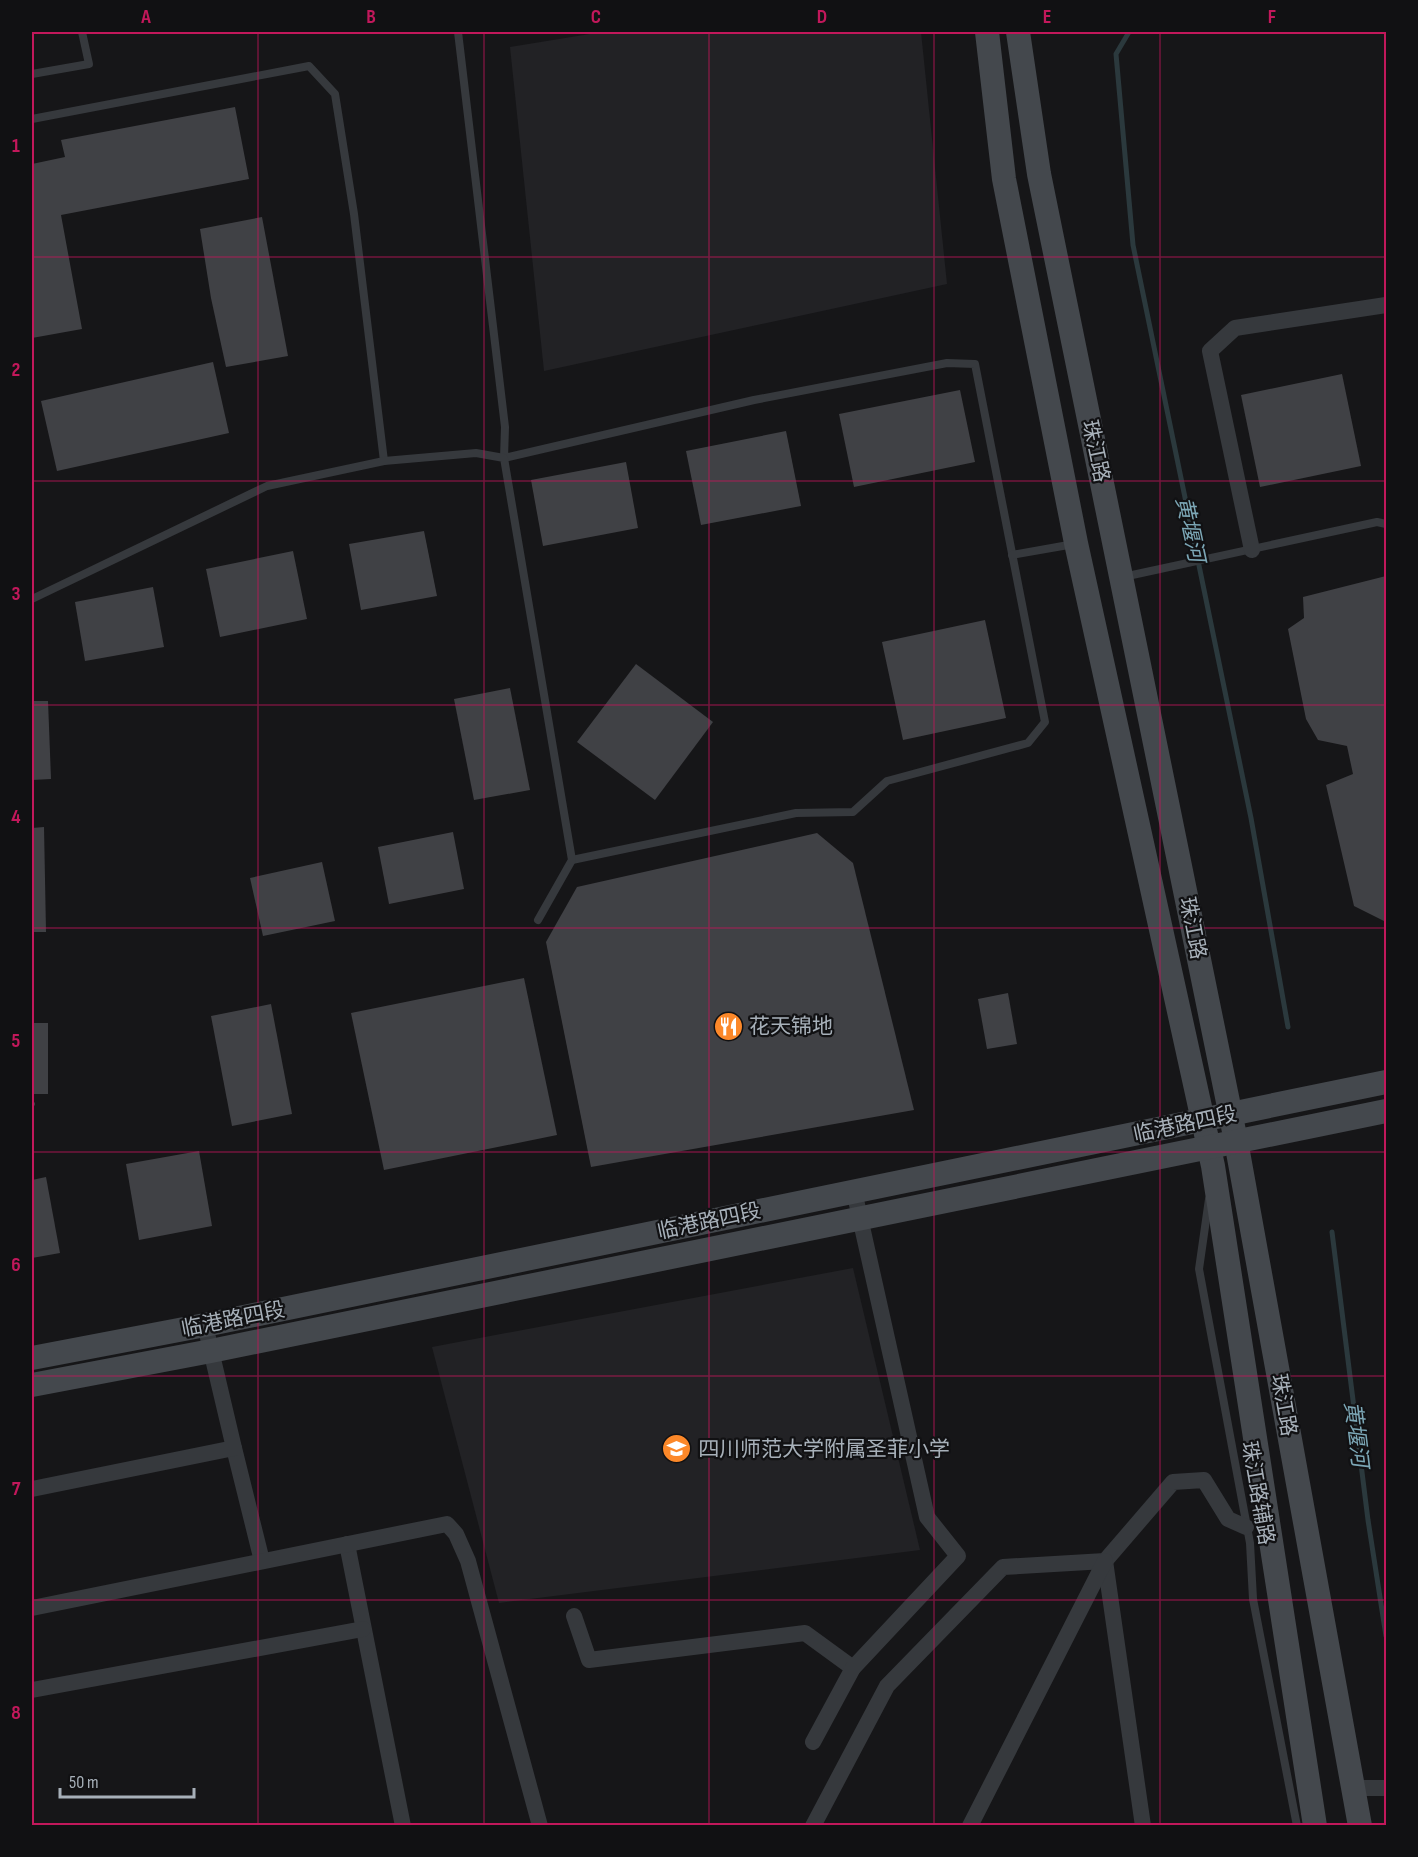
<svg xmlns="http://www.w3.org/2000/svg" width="1418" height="1857" font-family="'Sofia Sans Condensed','Noto Sans SC',sans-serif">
  <rect width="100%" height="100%" fill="#161618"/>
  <!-- built -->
  <g fill="#222225">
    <polygon points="602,32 921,32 947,284 544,371 510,47"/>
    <polygon points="853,1268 920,1550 499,1603 432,1347"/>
  </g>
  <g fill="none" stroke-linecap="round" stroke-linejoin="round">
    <!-- stream -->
    <g stroke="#2b393d" stroke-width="5">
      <polyline points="1129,32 1116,54 1133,245 1251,818 1288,1027"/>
      <polyline points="1332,1232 1368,1520 1386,1636"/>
    </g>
  </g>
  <!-- building -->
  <g fill="#404145">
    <polygon points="235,107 249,179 61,215 82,329 32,338 32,164 65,157 61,140"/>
    <polygon points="262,217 288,356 226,367 211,298 200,229"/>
    <polygon points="213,362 229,433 57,471 41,401"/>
    <polygon points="1342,374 1361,466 1260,487 1241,395"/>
    <polygon points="960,390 975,462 854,487 839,414"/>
    <polygon points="786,431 801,506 701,525 686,451"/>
    <polygon points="626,462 638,528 543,546 531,480"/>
    <polygon points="424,531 437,596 361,610 349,544"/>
    <polygon points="293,551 307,619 220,637 206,569"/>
    <polygon points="1386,576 1386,922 1354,906 1326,785 1353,774 1347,746 1318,740 1306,719 1288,629 1304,618 1303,597"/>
    <polygon points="153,587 164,647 85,661 75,602"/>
    <polygon points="985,620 1006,718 903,740 882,642"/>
    <polygon points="636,664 713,722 655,800 577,742"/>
    <polygon points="510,688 530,790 474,800 454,699"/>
    <polygon points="32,701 48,701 51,779 32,780"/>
    <polygon points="44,827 46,932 32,932 32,828"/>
    <polygon points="453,832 464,889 389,904 378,847"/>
    <polygon points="817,833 853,863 914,1110 591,1167 546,942 577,887"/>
    <polygon points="322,862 335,921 263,936 250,878"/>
    <polygon points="524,978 557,1135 384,1170 351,1013"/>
    <polygon points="1008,993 1017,1044 987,1049 978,999"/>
    <polygon points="271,1004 292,1114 232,1126 211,1016"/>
    <rect x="32" y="1023" width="16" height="71"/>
    <polygon points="199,1151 212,1226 139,1240 126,1164"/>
    <polygon points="46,1177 60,1253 32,1258 32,1180"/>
  </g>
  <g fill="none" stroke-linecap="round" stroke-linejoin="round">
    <!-- path -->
    <polyline stroke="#3c4044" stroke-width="3" stroke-dasharray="3 4.5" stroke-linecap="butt" points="32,1104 39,1104"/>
    <!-- lane -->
    <g stroke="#36393d" stroke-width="8">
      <polyline points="458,32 505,427 504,458 754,400 947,363 975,364 1045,722 1028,743 887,781 853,812 796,813 572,860"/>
      <polyline points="32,74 89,64 82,32"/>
      <polyline points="32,119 309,66 335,94 354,214 384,461"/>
      <polyline points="1012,555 1074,544"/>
      <polyline points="1123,577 1377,522 1386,524"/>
      <polyline points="32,599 267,486 384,461 476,453 504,458 572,860 538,920"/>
      <polyline points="1209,1199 1199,1269 1250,1543 1253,1599 1297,1826"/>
    </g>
    <!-- street -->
    <g stroke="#36393d" stroke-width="16">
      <polyline points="1252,550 1210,351 1235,328 1386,305"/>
      <polyline points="234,1448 262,1561"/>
      <polyline points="32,1489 234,1448 205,1325"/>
      <polyline points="347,1544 403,1826"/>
      <polyline points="1105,1561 1143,1826"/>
      <polyline points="32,1608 447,1524 456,1534 468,1561 540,1826"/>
      <polyline points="574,1616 589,1660 805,1633 853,1668"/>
      <polyline points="32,1690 363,1629"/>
      <polyline points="813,1742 853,1668 958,1556 927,1517 854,1191"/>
      <polyline points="1354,1788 1386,1788"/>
      <polyline points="813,1826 887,1686 1003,1567 1105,1561 1173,1482 1204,1480 1228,1519 1246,1527"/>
      <polyline points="970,1826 1105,1561"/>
    </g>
    <!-- secondary -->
    <g stroke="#44484d" stroke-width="24">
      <polyline points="987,32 1004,179 1076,543 1213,1166 1315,1826"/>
      <polyline points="1018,32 1039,174 1236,1141 1360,1826"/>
      <polyline points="32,1358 205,1325 1386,1082"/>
      <polyline points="32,1385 211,1351 1386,1111"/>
    </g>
  </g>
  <!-- grid -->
  <path fill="none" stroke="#c2185b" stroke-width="1.5" stroke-opacity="0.55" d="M258,32V1826M484,32V1826M709,32V1826M934,32V1826M1160,32V1826M32,257H1386M32,481H1386M32,705H1386M32,928H1386M32,1152H1386M32,1376H1386M32,1600H1386"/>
  <!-- icons -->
  <defs>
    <symbol id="restaurant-disc" viewBox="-11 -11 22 22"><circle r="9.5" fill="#fc8829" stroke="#111113"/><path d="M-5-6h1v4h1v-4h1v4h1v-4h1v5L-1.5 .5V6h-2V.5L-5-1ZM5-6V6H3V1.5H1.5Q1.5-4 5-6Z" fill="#fff"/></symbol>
    <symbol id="school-disc" viewBox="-11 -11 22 22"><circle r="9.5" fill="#fc8829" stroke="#111113"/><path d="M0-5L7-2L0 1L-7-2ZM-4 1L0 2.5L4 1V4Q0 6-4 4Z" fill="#fff"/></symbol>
  </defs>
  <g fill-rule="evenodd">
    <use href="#restaurant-disc" x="712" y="1010" width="33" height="33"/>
    <use href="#school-disc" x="660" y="1432" width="33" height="33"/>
  </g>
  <g text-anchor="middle" stroke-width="4.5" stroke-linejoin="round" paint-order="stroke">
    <!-- street labels -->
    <g font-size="21" fill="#a7b0b9" stroke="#111113">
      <text transform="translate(1096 451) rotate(78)" y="7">珠江路</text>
      <text transform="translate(1193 928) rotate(79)" y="7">珠江路</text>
      <text transform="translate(1185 1124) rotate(-12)" y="7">临港路四段</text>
      <text transform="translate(709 1221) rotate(-12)" y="7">临港路四段</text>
      <text transform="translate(233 1319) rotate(-11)" y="7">临港路四段</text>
      <text transform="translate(1284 1405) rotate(80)" y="7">珠江路</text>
      <text transform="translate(1258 1493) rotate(80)" y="7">珠江路辅路</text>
    </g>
    <!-- poi labels -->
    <g font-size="21" fill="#a7b0b9" stroke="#111113" text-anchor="start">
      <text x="749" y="1033">花天锦地</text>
      <text x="698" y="1456">四川师范大学附属圣菲小学</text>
    </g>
    <!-- water labels -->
    <g font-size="22" font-style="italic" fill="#7ca7b6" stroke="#111113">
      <text transform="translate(1191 529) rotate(78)" y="8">黄堰河</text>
      <text transform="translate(1357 1434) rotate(83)" y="8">黄堰河</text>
    </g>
  </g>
  <!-- border -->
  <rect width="1418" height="1857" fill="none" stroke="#111113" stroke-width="66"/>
  <!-- scale -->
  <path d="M60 1788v9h134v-9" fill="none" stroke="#a7b0b9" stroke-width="3"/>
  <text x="69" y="1788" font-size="18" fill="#a7b0b9" stroke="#111113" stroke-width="4.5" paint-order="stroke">50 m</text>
  <rect x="33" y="33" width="1352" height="1791" fill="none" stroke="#c2185b" stroke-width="2"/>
  <g font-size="20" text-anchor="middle" font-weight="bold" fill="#c2185b">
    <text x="146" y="23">A</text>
    <text x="371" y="23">B</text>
    <text x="596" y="23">C</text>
    <text x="822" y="23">D</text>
    <text x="1047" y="23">E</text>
    <text x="1272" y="23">F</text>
    <text x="16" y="152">1</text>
    <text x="16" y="376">2</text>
    <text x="16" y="600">3</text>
    <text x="16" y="823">4</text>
    <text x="16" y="1047">5</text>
    <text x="16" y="1271">6</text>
    <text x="16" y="1495">7</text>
    <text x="16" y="1719">8</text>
  </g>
</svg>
